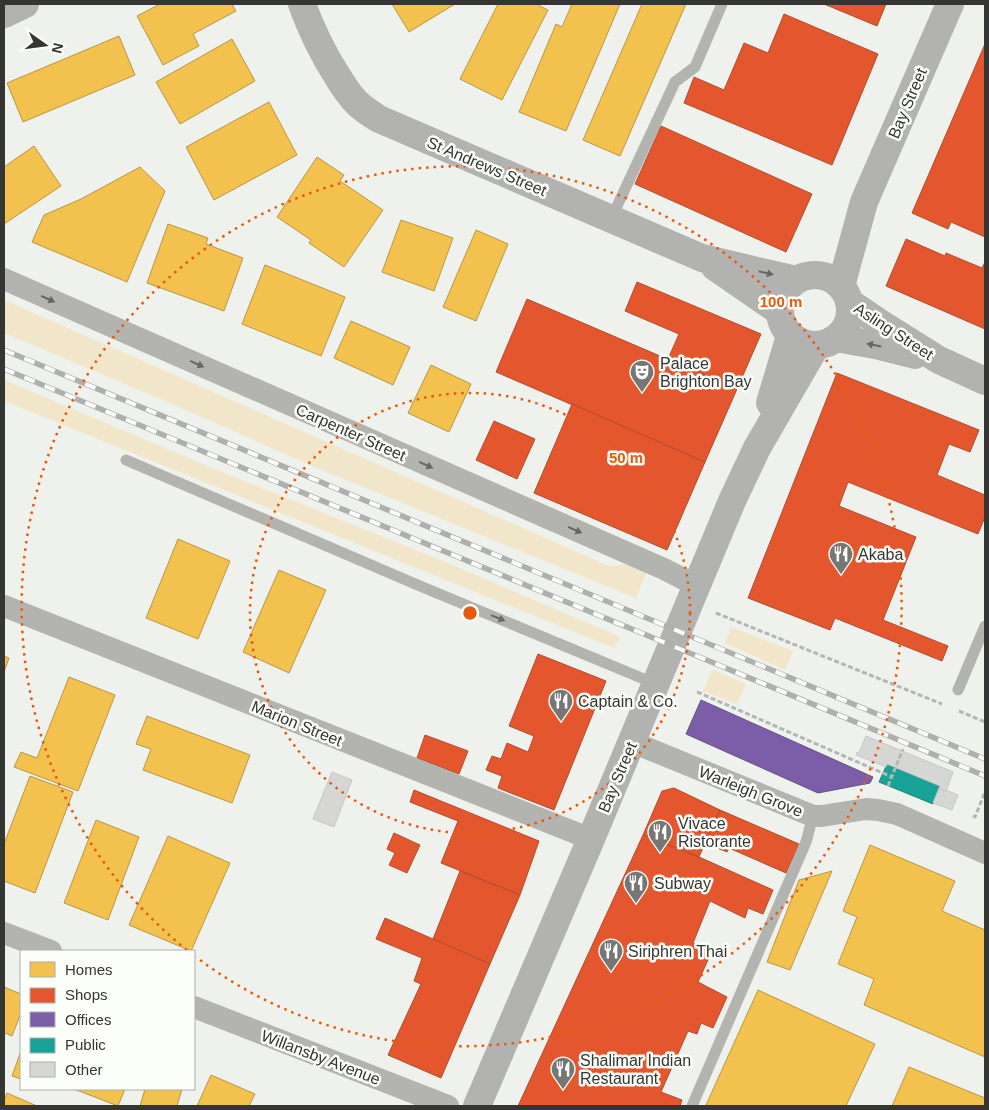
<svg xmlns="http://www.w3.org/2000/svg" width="989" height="1110" font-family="Helvetica,sans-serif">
  <rect width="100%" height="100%" fill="#eff1ec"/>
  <!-- green -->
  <g fill="#f2e6ca">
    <polygon points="4,300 609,566 632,564 647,571 636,598 319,469 170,403 4,333"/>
    <polygon points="4,380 222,472 455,566 620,637 614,648 4,401"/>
    <polygon points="731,627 793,651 785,670 725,643"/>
    <polygon points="713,670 746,684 737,704 703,691"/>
  </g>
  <!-- homes -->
  <g fill="#f2c14e" stroke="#b99746">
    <polygon points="160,4 232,4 236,11 193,34 199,46 163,65 137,16"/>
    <polygon points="392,4 455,4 409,32"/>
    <polygon points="498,4 536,4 548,10 502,100 460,79"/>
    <polygon points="572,4 620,4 566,131 519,112 556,24 562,27"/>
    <polygon points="642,4 686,4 620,156 583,140"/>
    <polygon points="119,36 135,75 23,122 7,83"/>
    <polygon points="232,39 255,81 180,124 156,82"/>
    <polygon points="269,102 297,155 214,200 186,147"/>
    <polygon points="34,146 61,186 4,224 4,167"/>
    <polygon points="317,157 344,175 340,181 383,210 344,267 309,243 311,240 277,217"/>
    <polygon points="140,167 165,191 127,282 32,242 44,215 81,199"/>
    <polygon points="401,220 453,238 434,291 382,272"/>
    <polygon points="168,224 208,238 206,244 243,258 224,311 147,283"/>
    <polygon points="476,230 508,244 476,321 443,307"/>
    <polygon points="265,265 345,297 321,356 242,324"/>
    <polygon points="351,321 410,347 393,385 334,358"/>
    <polygon points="431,365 471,384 449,432 408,413"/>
    <polygon points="178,539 230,561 198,639 146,618"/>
    <polygon points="279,570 326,590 289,673 243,652"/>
    <polygon points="4,656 9,658 4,672"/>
    <polygon points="69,677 115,695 78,791 14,767 21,752 37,758"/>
    <polygon points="147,716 250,755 232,803 143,770 151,749 136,744"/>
    <polygon points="30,776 73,792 35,893 4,881 4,844"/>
    <polygon points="96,820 139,837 108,920 64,903"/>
    <polygon points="168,836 230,863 191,951 129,925"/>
    <polygon points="870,845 955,881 942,911 985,930 985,1057 864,1005 874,979 838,964 857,917 843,911"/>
    <polygon points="832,871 790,970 767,962 799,880"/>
    <polygon points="4,987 21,994 21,1013 12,1036 5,1033 4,1037"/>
    <polygon points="758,990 875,1044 846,1106 709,1106 706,1105"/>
    <polygon points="21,1051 21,1079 12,1076"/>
    <polygon points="909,1067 985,1098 985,1106 892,1106"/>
    <polygon points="211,1075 255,1094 249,1106 197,1106"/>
    <polygon points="74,1089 125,1089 118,1106"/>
    <polygon points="145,1089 182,1089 177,1106 140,1106"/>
    <polygon points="7,1093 37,1106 4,1106 4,1100"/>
  </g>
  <!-- shops -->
  <g fill="#e4572e" stroke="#b04d30">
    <polygon points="824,4 886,4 877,26"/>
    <polygon points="784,14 878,54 832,165 684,103 694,77 724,90 744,43 768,53"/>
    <polygon points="985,44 985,237 951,222 948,229 912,213"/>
    <polygon points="661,126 812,194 786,252 635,184"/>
    <polygon points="906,239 945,256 946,253 982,268 985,262 985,329 886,286"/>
    <polygon points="637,282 761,334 737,389 668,359 679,334 625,311"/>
    <polygon points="527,299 737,389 705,462 496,372"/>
    <polygon points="837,373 979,430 970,452 949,444 937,475 985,495 985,517 978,534 848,482 839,506 916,537 883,620 948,646 942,661 835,618 830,630 748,598"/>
    <polygon points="572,404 705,462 667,550 534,493"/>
    <polygon points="494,421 535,439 517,479 476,460"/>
    <polygon points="538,654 606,681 554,810 498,788 502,776 486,770 492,756 501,759 507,743 528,752 534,736 509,726"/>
    <polygon points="425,735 468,751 459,774 417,758"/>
    <polygon points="674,788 720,810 699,857 643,835 662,791"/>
    <polygon points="414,790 539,841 520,895 441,863 458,821 410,802"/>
    <polygon points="720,810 799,844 786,873 729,848 727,852 705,843"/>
    <polygon points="394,833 420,845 407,873 389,865 395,853 387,849"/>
    <polygon points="643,835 699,857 773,890 763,914 748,908 745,918 710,901 693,943 712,951 698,982 727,997 713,1028 701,1023 697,1034 688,1031 661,1092 682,1100 680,1106 518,1106"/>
    <polygon points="460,871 520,895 490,964 433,939"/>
    <polygon points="385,918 490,964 441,1078 388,1055 421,984 414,981 422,958 376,939"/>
  </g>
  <!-- offices -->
  <polygon fill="#7b5ea7" stroke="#665284" points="701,700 873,777 870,783 818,793 686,734"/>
  <!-- public -->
  <polygon fill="#17a398" stroke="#20827a" points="887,764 940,786 933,804 879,782"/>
  <!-- building -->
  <g fill="#d6d7d4" stroke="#c6c8c5">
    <polygon points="866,736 953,772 946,791 939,788 940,786 887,764 886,767 856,755 857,752 859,753"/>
    <polygon points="332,772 352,780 334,827 313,819"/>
    <polygon points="939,788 946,791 946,790 958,795 952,810 933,803"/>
  </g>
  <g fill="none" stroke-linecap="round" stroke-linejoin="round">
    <!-- path -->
    <g stroke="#b4b6b3" stroke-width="3" stroke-dasharray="5 2.5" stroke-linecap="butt">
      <polyline points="716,613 942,704"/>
      <polyline points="697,692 892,777"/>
      <polyline points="959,711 985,722"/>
      <polyline points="888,786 903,749"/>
      <polyline points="973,816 975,817 985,792"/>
    </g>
    <!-- lane -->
    <g stroke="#b3b3b0" stroke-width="11">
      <polyline points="611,219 675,82 695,67 722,4"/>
      <polyline points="126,460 420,586 656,684"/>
      <polyline points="958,690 985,626"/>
      <polyline points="692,1106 806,842 813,816"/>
    </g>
    <!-- street -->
    <g stroke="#b3b3b0" stroke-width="22">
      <polyline points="4,279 664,569 697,586"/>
      <polyline points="4,606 591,839"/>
      <polyline points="632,742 813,816 822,816 866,809 878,810 897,814 985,853"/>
      <polyline points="4,933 51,951"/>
      <polyline points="194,1007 448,1106"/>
    </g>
    <!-- secondary -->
    <g stroke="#b2b2b0" stroke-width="28">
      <path d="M302,4C311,29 322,52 336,74C342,84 348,94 357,103C363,109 371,114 379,119L702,258L796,280"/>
      <polyline points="4,14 25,4"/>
      <polyline points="715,267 779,311"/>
      <circle cx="815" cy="310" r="35"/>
      <polyline points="841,286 864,202 950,4"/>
      <polyline points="849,302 880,323 939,360 985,381"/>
      <polyline points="836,338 875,345 915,355"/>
      <polyline points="770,403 790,336"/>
      <polyline points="477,1106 591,839 732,501 757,448 816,346"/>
    </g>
    <defs>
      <g id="rail">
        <polyline points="4,350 985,759"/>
        <polyline points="4,369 709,661 985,776"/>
      </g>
    </defs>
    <!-- rail casing -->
    <use href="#rail" stroke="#afb0ae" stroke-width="5.5"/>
    <!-- rail -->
    <use href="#rail" stroke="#fcfff9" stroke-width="4" stroke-dasharray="11" stroke-linecap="butt"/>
  </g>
  <!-- one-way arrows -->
  <defs><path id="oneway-solid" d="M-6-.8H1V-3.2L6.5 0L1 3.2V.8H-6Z" transform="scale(1.25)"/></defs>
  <g fill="#676866">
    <use href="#oneway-solid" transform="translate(766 273) rotate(13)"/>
    <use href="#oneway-solid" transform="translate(48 299) rotate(24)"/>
    <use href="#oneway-solid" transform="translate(874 345) rotate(-169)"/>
    <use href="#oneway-solid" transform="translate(197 364) rotate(24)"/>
    <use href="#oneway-solid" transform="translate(426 465) rotate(24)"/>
    <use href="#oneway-solid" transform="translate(575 530) rotate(24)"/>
    <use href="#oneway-solid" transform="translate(498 618) rotate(22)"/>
  </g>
  <!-- distance rings -->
  <g fill="none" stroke="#e8590c" stroke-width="2.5" stroke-dasharray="2.5 5">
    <circle cx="470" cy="613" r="220"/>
    <path d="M187 950A440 440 0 1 1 196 957"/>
  </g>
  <!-- icons -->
  <defs>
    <symbol id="theatre-pin" viewBox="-11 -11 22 30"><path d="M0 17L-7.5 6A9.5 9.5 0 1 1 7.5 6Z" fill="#767774" stroke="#fcfff9"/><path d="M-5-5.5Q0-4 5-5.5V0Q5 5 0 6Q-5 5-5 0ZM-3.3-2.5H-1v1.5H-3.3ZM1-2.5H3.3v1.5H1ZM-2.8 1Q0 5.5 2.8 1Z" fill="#fff"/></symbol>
    <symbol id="restaurant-pin" viewBox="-11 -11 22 30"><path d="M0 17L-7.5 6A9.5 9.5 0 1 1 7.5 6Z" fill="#767774" stroke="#fcfff9"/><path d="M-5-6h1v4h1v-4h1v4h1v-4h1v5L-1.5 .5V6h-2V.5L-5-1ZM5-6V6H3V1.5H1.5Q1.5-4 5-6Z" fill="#fff"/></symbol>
  </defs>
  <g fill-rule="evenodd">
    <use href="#theatre-pin" x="628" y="358" width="28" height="38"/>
    <use href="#restaurant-pin" x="827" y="540" width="28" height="38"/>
    <use href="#restaurant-pin" x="547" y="687" width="28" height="38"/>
    <use href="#restaurant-pin" x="646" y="818" width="28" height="38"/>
    <use href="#restaurant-pin" x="622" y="869" width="28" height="38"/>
    <use href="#restaurant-pin" x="597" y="937" width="28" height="38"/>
    <use href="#restaurant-pin" x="549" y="1055" width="28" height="38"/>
  </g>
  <g text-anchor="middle" stroke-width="5" stroke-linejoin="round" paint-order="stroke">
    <!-- street labels -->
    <g font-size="16" fill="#353634" stroke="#fcfff9">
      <text transform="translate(907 103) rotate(-67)" y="6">Bay Street</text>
      <text transform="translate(487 166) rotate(23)" y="6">St Andrews Street</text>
      <text transform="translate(894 331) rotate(33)" y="6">Asling Street</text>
      <text transform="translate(351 432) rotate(24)" y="6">Carpenter Street</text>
      <text transform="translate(297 723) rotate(22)" y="6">Marion Street</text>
      <text transform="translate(617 777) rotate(-67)" y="6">Bay Street</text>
      <text transform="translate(751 791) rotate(22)" y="6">Warleigh Grove</text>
      <text transform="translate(321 1057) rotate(21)" y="6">Willansby Avenue</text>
    </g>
    <!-- poi labels -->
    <g font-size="16" fill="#353634" stroke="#fcfff9" text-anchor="start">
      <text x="660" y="369">Palace<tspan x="660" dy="18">Brighton Bay</tspan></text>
      <text x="858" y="560">Akaba</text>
      <text x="578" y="707">Captain &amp; Co.</text>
      <text x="678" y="829">Vivace<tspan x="678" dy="18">Ristorante</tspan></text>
      <text x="654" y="889">Subway</text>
      <text x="628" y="957">Siriphren Thai</text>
      <text x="580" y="1066">Shalimar Indian<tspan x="580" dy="18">Restaurant</tspan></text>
    </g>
  </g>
  <circle cx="470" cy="613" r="8" fill="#e8590c" stroke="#fcfff9" stroke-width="2.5"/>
  <g font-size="15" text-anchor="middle" font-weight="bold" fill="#e8590c" stroke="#fcfff9" stroke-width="5" stroke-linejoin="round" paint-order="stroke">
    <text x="781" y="307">100 m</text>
    <text x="626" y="463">50 m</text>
  </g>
  <!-- border -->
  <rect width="989" height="1110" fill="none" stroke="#353634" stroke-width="10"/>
  <!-- legend -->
  <rect x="20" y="950" width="175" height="140" fill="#fcfff9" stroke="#acafaa"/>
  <rect x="30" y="962" width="25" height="15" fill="#f2c14e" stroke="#acafaa"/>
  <text x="65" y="975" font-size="15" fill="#353634">Homes</text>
  <rect x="30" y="988" width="25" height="15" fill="#e4572e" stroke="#acafaa"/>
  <text x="65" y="1000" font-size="15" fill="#353634">Shops</text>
  <rect x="30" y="1012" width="25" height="15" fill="#7b5ea7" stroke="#acafaa"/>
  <text x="65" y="1025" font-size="15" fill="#353634">Offices</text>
  <rect x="30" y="1038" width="25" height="15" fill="#17a398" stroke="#acafaa"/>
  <text x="65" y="1050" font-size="15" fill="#353634">Public</text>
  <rect x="30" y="1062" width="25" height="15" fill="#d6d7d4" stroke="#acafaa"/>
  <text x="65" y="1075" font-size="15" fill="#353634">Other</text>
  <!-- north arrow -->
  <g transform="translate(45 45) rotate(104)" stroke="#fcfff9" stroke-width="4" paint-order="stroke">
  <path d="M0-4L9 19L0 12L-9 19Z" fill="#353634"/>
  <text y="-8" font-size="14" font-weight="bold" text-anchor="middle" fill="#353634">N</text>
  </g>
</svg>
